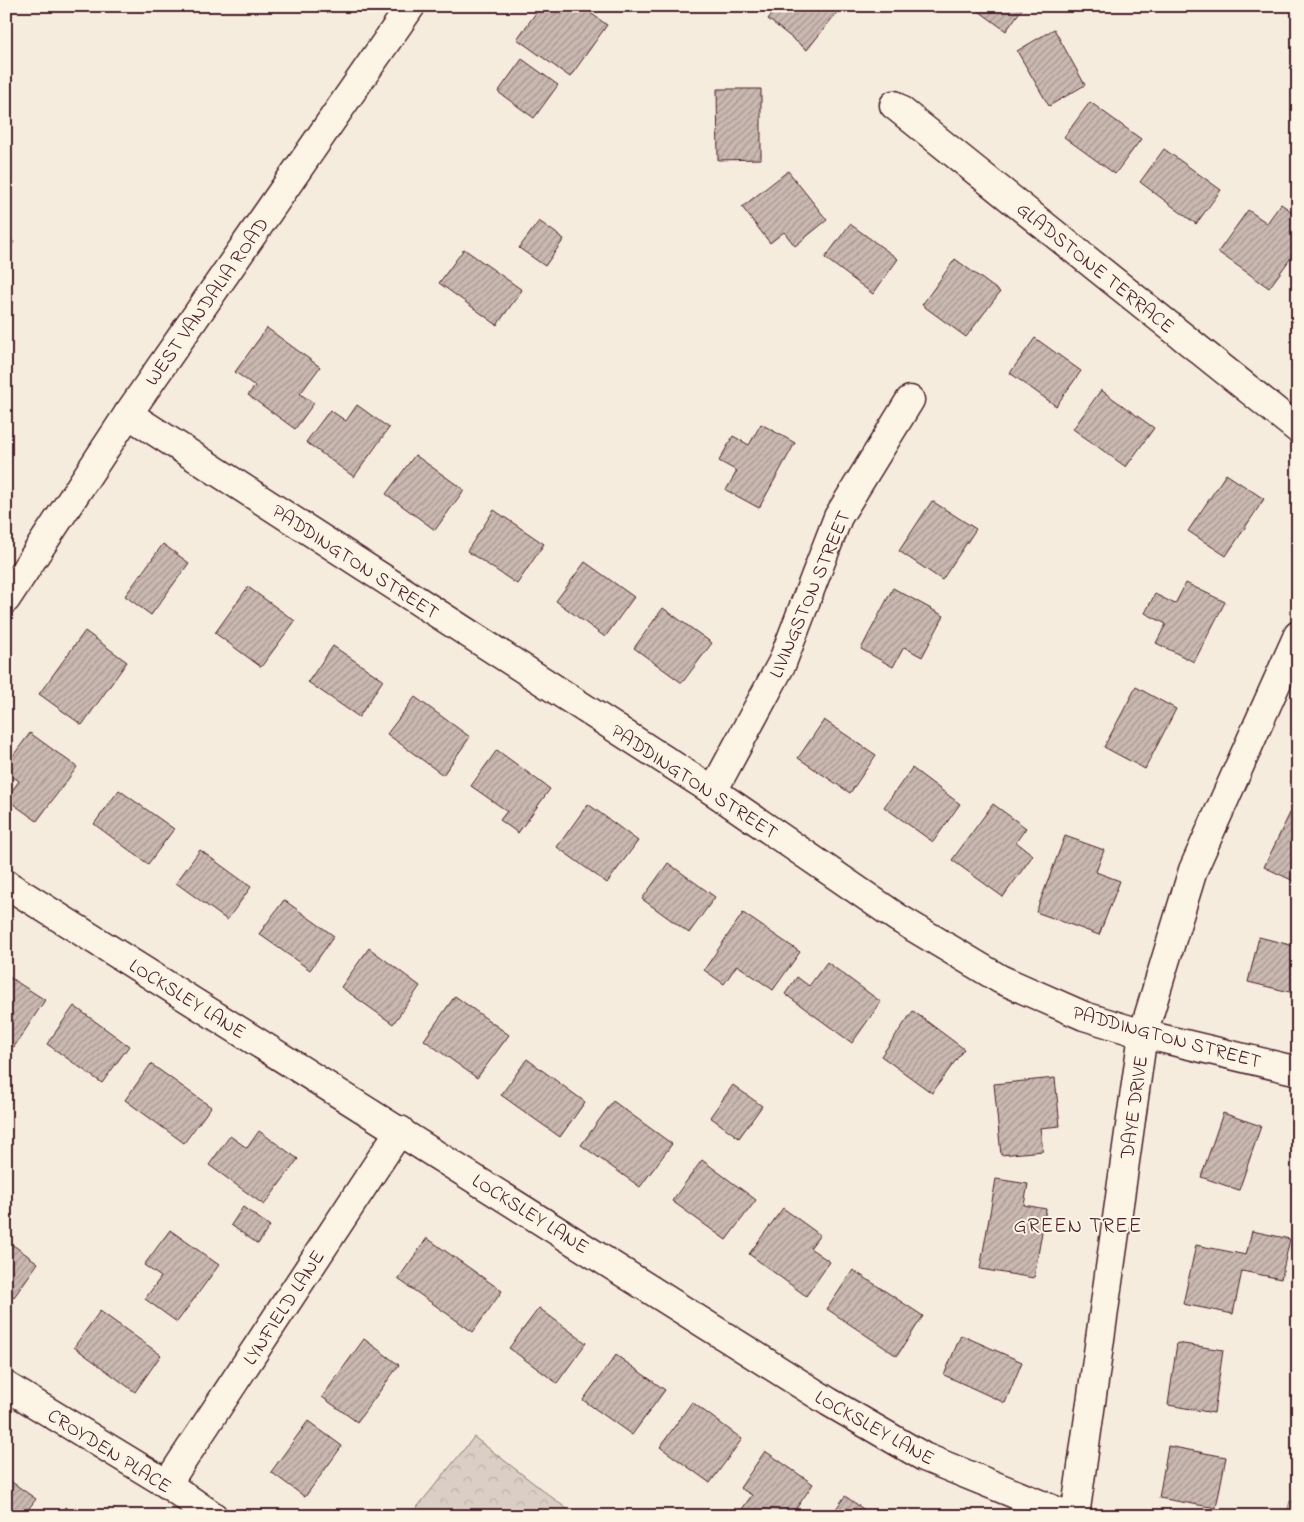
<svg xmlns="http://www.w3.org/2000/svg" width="1304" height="1522" font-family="'Indie Flower',sans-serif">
  <defs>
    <pattern id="forest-crowns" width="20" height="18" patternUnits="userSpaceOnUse" patternTransform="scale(1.25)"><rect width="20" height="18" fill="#dbcec4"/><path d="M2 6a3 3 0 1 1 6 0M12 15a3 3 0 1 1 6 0" fill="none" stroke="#bdb0a9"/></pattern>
    <pattern id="building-hatch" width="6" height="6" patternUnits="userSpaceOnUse" patternTransform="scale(1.25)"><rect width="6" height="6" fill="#cab9b1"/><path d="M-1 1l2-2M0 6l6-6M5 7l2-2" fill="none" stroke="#a69690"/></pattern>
  </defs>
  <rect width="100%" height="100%" fill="#f5ecde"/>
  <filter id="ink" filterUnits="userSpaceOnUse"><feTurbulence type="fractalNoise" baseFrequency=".02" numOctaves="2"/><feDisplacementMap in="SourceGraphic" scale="10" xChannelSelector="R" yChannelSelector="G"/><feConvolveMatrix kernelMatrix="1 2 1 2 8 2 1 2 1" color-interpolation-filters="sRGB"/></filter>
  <g filter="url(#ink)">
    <!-- forest -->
    <g fill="url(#forest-crowns)" stroke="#927678">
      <polygon points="474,1437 576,1516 410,1516"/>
      <polygon points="1290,1501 1298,1503 1298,1516 1286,1516"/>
    </g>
    <!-- building -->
    <g fill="url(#building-hatch)" stroke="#4a1f2b">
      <polygon points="541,6 581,6 607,25 570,77 517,39"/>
      <polygon points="778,6 842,6 807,50 768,19"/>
      <polygon points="972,6 1024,6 1006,31"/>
      <polygon points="1054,29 1085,85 1049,106 1017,51"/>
      <polygon points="522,59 558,85 534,118 498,92"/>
      <polygon points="717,89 761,89 761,159 718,160"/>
      <polygon points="1090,102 1141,139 1115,174 1064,137"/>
      <polygon points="1164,149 1221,190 1196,224 1140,182"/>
      <polygon points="788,171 827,220 795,246 784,232 770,243 742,207"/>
      <polygon points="1281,204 1298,216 1298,248 1269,288 1218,252 1248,210 1267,223"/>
      <polygon points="539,221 564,239 545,266 519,248"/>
      <polygon points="850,224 898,259 873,294 825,258"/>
      <polygon points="6,237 14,242 6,253"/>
      <polygon points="464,249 522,290 497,325 439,283"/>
      <polygon points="955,259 1000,292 966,337 922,305"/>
      <polygon points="267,328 320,367 300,394 314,403 295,429 248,395 255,386 235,372"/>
      <polygon points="1035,338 1081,371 1056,406 1010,373"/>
      <polygon points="1101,390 1154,428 1126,467 1073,429"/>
      <polygon points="357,405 389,428 354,477 306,442 330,410 346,421"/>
      <polygon points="761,424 795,443 759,508 726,490 737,471 719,461 733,436 749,445"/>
      <polygon points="415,455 464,490 435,530 386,494"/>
      <polygon points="1226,474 1264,499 1226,556 1188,531"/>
      <polygon points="932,501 976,529 942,580 899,551"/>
      <polygon points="494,510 544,544 517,584 467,551"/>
      <polygon points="163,544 189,563 151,615 125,596"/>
      <polygon points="585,562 634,597 605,637 556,601"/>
      <polygon points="1186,583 1225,602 1194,662 1156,643 1166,624 1145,613 1155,594 1175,604"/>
      <polygon points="248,587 295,621 261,667 215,633"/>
      <polygon points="893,588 944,616 922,657 904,647 893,667 861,649"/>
      <polygon points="663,608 712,643 682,683 634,648"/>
      <polygon points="85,631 127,662 82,725 39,694"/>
      <polygon points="333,646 383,680 359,717 308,682"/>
      <polygon points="1136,687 1176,709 1145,769 1104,747"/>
      <polygon points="415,697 470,737 443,775 387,734"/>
      <polygon points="824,720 876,755 850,793 798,758"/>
      <polygon points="30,733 77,767 37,821 6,799 19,781 6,772 6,765"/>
      <polygon points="497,750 550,789 518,833 500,820 507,811 471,786"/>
      <polygon points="912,768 960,804 933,842 884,807"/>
      <polygon points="119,790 174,829 148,864 94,824"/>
      <polygon points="588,804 638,841 607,883 557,847"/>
      <polygon points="993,804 1026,828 1016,842 1033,855 1003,897 952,860"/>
      <polygon points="1290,813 1298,817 1298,883 1264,867"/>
      <polygon points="1065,836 1104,850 1096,872 1120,881 1099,935 1036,912"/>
      <polygon points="200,850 251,887 227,920 176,883"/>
      <polygon points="668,863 715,897 689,933 642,899"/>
      <polygon points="284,900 334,936 310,970 259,934"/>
      <polygon points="743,913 800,952 773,990 737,965 724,984 704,970"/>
      <polygon points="1259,937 1298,947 1298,994 1248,982"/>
      <polygon points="369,948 420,986 393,1024 341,987"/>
      <polygon points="827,962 881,1002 852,1043 785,994 797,977 809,986"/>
      <polygon points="6,975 45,1000 14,1047 6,1042"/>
      <polygon points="455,996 509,1035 477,1078 424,1040"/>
      <polygon points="74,1006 129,1046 102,1083 47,1044"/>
      <polygon points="913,1011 964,1049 932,1093 881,1056"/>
      <polygon points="527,1059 585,1102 560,1137 501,1095"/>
      <polygon points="151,1064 211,1107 184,1143 125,1100"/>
      <polygon points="1055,1078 1060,1126 1040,1128 1043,1151 1001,1155 994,1084"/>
      <polygon points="733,1085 762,1106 739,1138 710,1117"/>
      <polygon points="613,1101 672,1144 640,1187 581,1145"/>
      <polygon points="1223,1113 1261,1126 1239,1190 1201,1177"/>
      <polygon points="259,1131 298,1159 264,1205 209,1165 230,1136 247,1148"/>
      <polygon points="702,1160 756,1200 726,1240 672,1201"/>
      <polygon points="996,1179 1028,1184 1024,1205 1046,1209 1034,1278 980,1269"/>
      <polygon points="243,1207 270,1226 258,1244 231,1225"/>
      <polygon points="783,1208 820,1235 810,1248 830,1262 806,1296 749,1254"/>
      <polygon points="170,1230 219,1265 177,1322 145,1299 161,1277 144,1265"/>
      <polygon points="1252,1231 1290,1239 1281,1279 1242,1271 1233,1314 1183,1304 1196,1245 1246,1255"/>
      <polygon points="427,1238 502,1291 473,1332 398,1279"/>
      <polygon points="6,1240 38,1263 14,1297 6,1292"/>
      <polygon points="853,1270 923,1316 897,1356 827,1309"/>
      <polygon points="539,1308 586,1343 557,1383 509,1348"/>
      <polygon points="100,1311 161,1355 135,1392 74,1347"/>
      <polygon points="961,1335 1022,1362 1005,1403 944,1375"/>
      <polygon points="364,1339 399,1365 357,1422 322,1397"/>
      <polygon points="1177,1343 1223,1350 1214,1413 1168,1405"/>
      <polygon points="616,1355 665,1390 632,1435 583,1400"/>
      <polygon points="692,1402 742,1439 710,1483 660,1447"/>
      <polygon points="308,1421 342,1446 305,1497 271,1472"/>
      <polygon points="1168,1446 1226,1457 1216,1508 1159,1498"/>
      <polygon points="765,1451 813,1484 791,1516 747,1516 740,1512 752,1495 740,1488"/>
      <polygon points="6,1478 36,1499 23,1516 6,1516"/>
      <polygon points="845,1496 873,1516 831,1516"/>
      <polygon points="65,1507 77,1516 58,1516"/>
    </g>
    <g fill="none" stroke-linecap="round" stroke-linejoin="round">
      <defs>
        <g id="minor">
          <polyline points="894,105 1298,429"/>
          <polyline points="128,414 713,791 898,918 1000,979 1084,1016 1143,1034 1298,1071"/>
          <polyline points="713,791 782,663 838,517 910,400"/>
          <polyline points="6,884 829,1402 924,1457 1069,1516"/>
          <polyline points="6,1386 167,1484 213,1516"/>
          <polyline points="167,1484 400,1130"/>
          <polyline points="1075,1516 1143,1034 1193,870 1298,635"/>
        </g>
        <polyline id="secondary" points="6,599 128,414 411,6"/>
      </defs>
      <!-- minor casing -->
      <use href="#minor" stroke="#4a1f2b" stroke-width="31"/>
      <!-- secondary casing -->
      <use href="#secondary" stroke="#4a1f2b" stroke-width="31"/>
      <!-- minor -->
      <use href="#minor" stroke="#fcf5e5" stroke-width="28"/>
      <!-- secondary -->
      <use href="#secondary" stroke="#fcf5e5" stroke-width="28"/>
    </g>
  </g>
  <g text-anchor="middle" stroke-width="4" stroke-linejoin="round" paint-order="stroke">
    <!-- street labels -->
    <g font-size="20" fill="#4a1f2b" stroke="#fcf5e5">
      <text transform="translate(1096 267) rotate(39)" y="7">GLADSTONE TERRACE</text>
      <text transform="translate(206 301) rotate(-55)" y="7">WEST VANDALIA ROAD</text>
      <text transform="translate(356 561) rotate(33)" y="7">PADDINGTON STREET</text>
      <text transform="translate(809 594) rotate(-67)" y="7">LIVINGSTON STREET</text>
      <text transform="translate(695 781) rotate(33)" y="7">PADDINGTON STREET</text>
      <text transform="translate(188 998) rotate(32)" y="7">LOCKSLEY LANE</text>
      <text transform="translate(1167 1036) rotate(15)" y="7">PADDINGTON STREET</text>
      <text transform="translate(1133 1107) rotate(-82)" y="7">DAYE DRIVE</text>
      <text transform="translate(531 1213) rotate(32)" y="7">LOCKSLEY LANE</text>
      <text transform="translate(283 1307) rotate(-57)" y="7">LYNFIELD LANE</text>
      <text transform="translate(875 1427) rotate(29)" y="7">LOCKSLEY LANE</text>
      <text transform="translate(110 1450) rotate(32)" y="7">CROYDEN PLACE</text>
    </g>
    <!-- neighbourhood labels -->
    <g font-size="21" letter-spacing="1" fill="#4a1f2b" stroke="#fcf5e5">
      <text x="1078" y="1232">GREEN TREE</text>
    </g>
  </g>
  <!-- margin -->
  <rect width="1304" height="1522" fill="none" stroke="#fcf5e5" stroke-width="25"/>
  <rect x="12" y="12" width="1279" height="1497" fill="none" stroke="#4a1f2b" stroke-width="2" filter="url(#ink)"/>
</svg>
